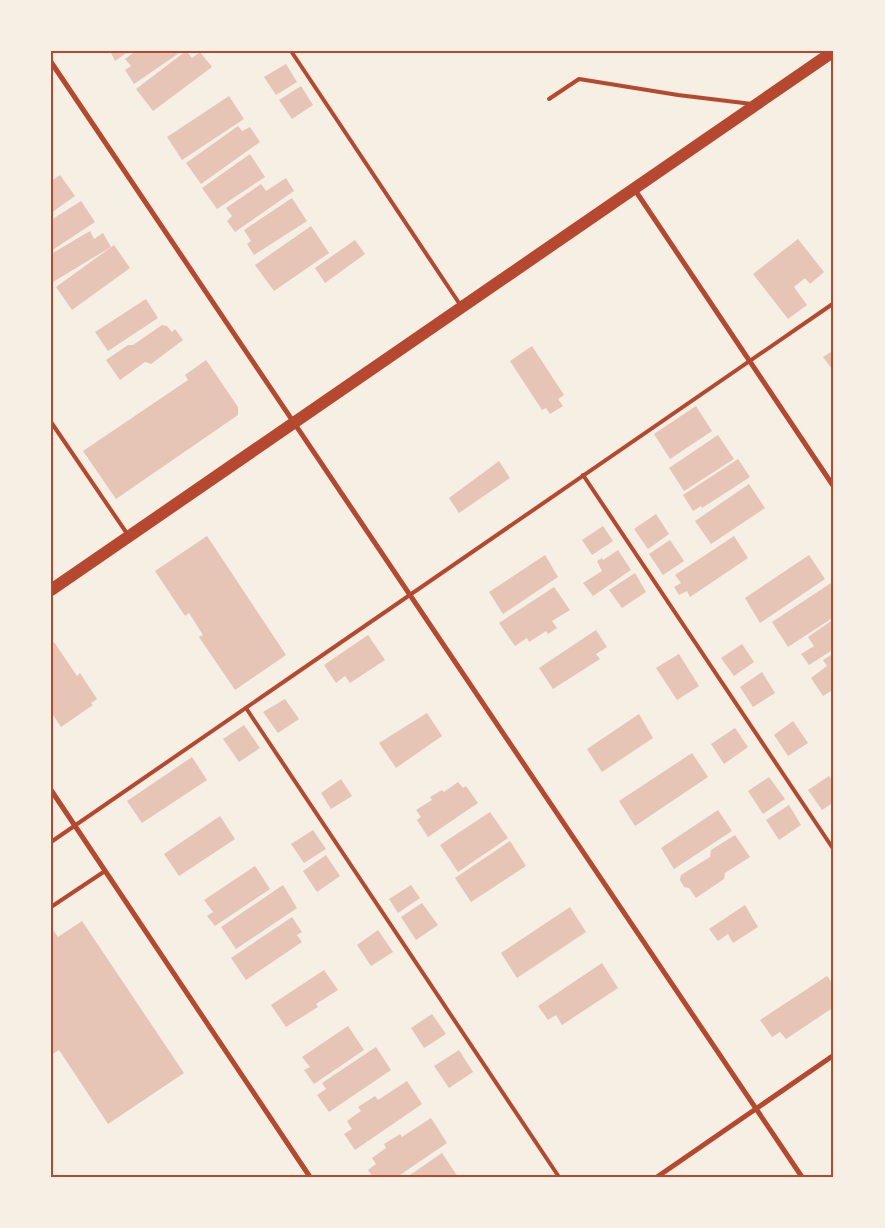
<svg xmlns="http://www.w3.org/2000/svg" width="885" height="1228" font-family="'PT Sans',sans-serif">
  <rect width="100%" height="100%" fill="#f6efe4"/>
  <!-- building -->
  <g fill="#e6c5b7">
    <polygon points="110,51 129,51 115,61"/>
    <polygon points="136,51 182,51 134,84 125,70 131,66 125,59"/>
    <polygon points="186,51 192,58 200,52 212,67 153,111 136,89"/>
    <polygon points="286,64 297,82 276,95 264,77"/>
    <polygon points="301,86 313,105 292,119 279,100"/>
    <polygon points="229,96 244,119 182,160 167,137"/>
    <polygon points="238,126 242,131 250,127 260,142 201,184 186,163"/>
    <polygon points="250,154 265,177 217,209 202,188"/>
    <polygon points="60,175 75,196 51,213 51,181"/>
    <polygon points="286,178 294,191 235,232 227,221 232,216 226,208 261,184 266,191"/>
    <polygon points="292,198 307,221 254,255 247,244 251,241 244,230"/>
    <polygon points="81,201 95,222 51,251 51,220"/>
    <polygon points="311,226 329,253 274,291 255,265"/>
    <polygon points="90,231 94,239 103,233 111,247 53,282 51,254"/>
    <polygon points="798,239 824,272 810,284 805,278 794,287 807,305 788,319 753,274"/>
    <polygon points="355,240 365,254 325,283 315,268"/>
    <polygon points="114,245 130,268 72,310 56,287"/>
    <polygon points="146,299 158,318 108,351 95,332"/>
    <polygon points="162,325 167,326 172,332 175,329 183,340 151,364 145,362 120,380 106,360 128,345 133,345"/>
    <polygon points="532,346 564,395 558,399 563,406 550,414 546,408 542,410 510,361"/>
    <polygon points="834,350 834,372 823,357"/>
    <polygon points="206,360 238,407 238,415 116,499 83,451 188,380 185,375"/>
    <polygon points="696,406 712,431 670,459 654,434"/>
    <polygon points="718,435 734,459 684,491 669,468"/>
    <polygon points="738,459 750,477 702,508 701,506 693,511 683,495"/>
    <polygon points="499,461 510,478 459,513 449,498"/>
    <polygon points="749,484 765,508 711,544 695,521"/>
    <polygon points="656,514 669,534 648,549 634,529"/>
    <polygon points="603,526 613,541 592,555 582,540"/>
    <polygon points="207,536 286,655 235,690 199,637 203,635 189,613 185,616 155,571"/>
    <polygon points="734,536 748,558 690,597 687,591 679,595 674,587 681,583 675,575"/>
    <polygon points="670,540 684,561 663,575 649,554"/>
    <polygon points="618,550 631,570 593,596 583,583 602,571 597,561 602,558 603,560"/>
    <polygon points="545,555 558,577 503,614 489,592"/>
    <polygon points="809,555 825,579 760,623 745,598"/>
    <polygon points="635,573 646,592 622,608 609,590"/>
    <polygon points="834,581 834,617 788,647 772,622"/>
    <polygon points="554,587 570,610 552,621 557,628 548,634 546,631 529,642 527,638 515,646 499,623"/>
    <polygon points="834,619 834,649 809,665 801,654 814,646 808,637"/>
    <polygon points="596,630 607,647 596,654 600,659 553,689 539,668"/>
    <polygon points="368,635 385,660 350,683 345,676 336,683 324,665"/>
    <polygon points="54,642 77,676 80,673 97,699 91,703 93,705 61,727 51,712 51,644"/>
    <polygon points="742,644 754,662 734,676 721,658"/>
    <polygon points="834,653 834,689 823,696 811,678 827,666 823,660"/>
    <polygon points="679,654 699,686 677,700 656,668"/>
    <polygon points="762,672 775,693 753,707 740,687"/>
    <polygon points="285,699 299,719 278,733 263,712"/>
    <polygon points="427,713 442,736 396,768 379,743"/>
    <polygon points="639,714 653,738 602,772 587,749"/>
    <polygon points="793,721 808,743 788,756 774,735"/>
    <polygon points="244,725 260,748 239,762 223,739"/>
    <polygon points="735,728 748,747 724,764 711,744"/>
    <polygon points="692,753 708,777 635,826 619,801"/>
    <polygon points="192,757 207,780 142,823 127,801"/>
    <polygon points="829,776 834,782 834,802 822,810 808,790"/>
    <polygon points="769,777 785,799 763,814 748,791"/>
    <polygon points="341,779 352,796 331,809 321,793"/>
    <polygon points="458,782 463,788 466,786 478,803 428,837 417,820 421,817 416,810 432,800 430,797 442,790 444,792"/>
    <polygon points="789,805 801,825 779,840 766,820"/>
    <polygon points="718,810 732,831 674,869 661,848"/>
    <polygon points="490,812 508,838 458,872 440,845"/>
    <polygon points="220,816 235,839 179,876 164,854"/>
    <polygon points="313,830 326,849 304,863 291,844"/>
    <polygon points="735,835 750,857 725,873 724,879 696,898 689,888 684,887 680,880 681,875 710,857 711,850"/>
    <polygon points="510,841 526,866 471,902 455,878"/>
    <polygon points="326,855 340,876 317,892 303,871"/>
    <polygon points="255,866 270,889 215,926 207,916 213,912 204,900"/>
    <polygon points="283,885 297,908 236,949 221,927"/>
    <polygon points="411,885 420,898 398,913 389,899"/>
    <polygon points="422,903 438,925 416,940 401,917"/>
    <polygon points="745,905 758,927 733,943 728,934 718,941 709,929"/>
    <polygon points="570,907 586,932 517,978 501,953"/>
    <polygon points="292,917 302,932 297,935 302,942 246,980 231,958"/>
    <polygon points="82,921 184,1073 108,1124 59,1050 51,1055 51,927 58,937"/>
    <polygon points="378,930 393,952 371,966 357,945"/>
    <polygon points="602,963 618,988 562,1025 556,1015 548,1020 538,1006"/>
    <polygon points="324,970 338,990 316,1004 318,1007 286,1027 271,1005"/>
    <polygon points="827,976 834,985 834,1007 786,1039 780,1032 772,1037 760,1020"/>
    <polygon points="432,1014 446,1034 424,1048 411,1028"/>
    <polygon points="348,1026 364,1050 314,1084 304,1070 310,1067 302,1057"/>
    <polygon points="376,1047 391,1070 329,1112 317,1095 326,1089 322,1083"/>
    <polygon points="459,1050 473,1072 449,1088 434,1066"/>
    <polygon points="407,1081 422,1104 355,1150 344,1134 352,1129 347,1121 361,1111 358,1107 375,1096 378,1100"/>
    <polygon points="431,1118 447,1143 397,1177 373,1177 368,1170 376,1164 372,1158 386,1148 384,1144 400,1134 402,1137"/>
    <polygon points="442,1153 458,1177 407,1177"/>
  </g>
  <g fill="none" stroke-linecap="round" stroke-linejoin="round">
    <!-- service -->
    <g stroke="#b5482f" stroke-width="4">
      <polyline points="291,51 461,306"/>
      <polyline points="549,99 579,79 678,95 752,104"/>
      <polyline points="51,422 128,535"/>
      <polyline points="583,475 834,850"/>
      <polyline points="246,708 559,1177"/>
      <polyline points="51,842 834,303"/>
      <polyline points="51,907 105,871"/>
    </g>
    <!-- minor -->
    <g stroke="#b5482f" stroke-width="5">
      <polyline points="51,62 802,1177"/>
      <polyline points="635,190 834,487"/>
      <polyline points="51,790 310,1177"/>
      <polyline points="657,1177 834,1055"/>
    </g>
    <!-- primary -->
    <polyline stroke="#b5482f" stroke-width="12" points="51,590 834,51"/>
  </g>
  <!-- border -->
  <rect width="885" height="1228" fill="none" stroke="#f6efe4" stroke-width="105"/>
  <rect x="52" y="52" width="780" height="1124" fill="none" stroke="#b5482f" stroke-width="2"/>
</svg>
